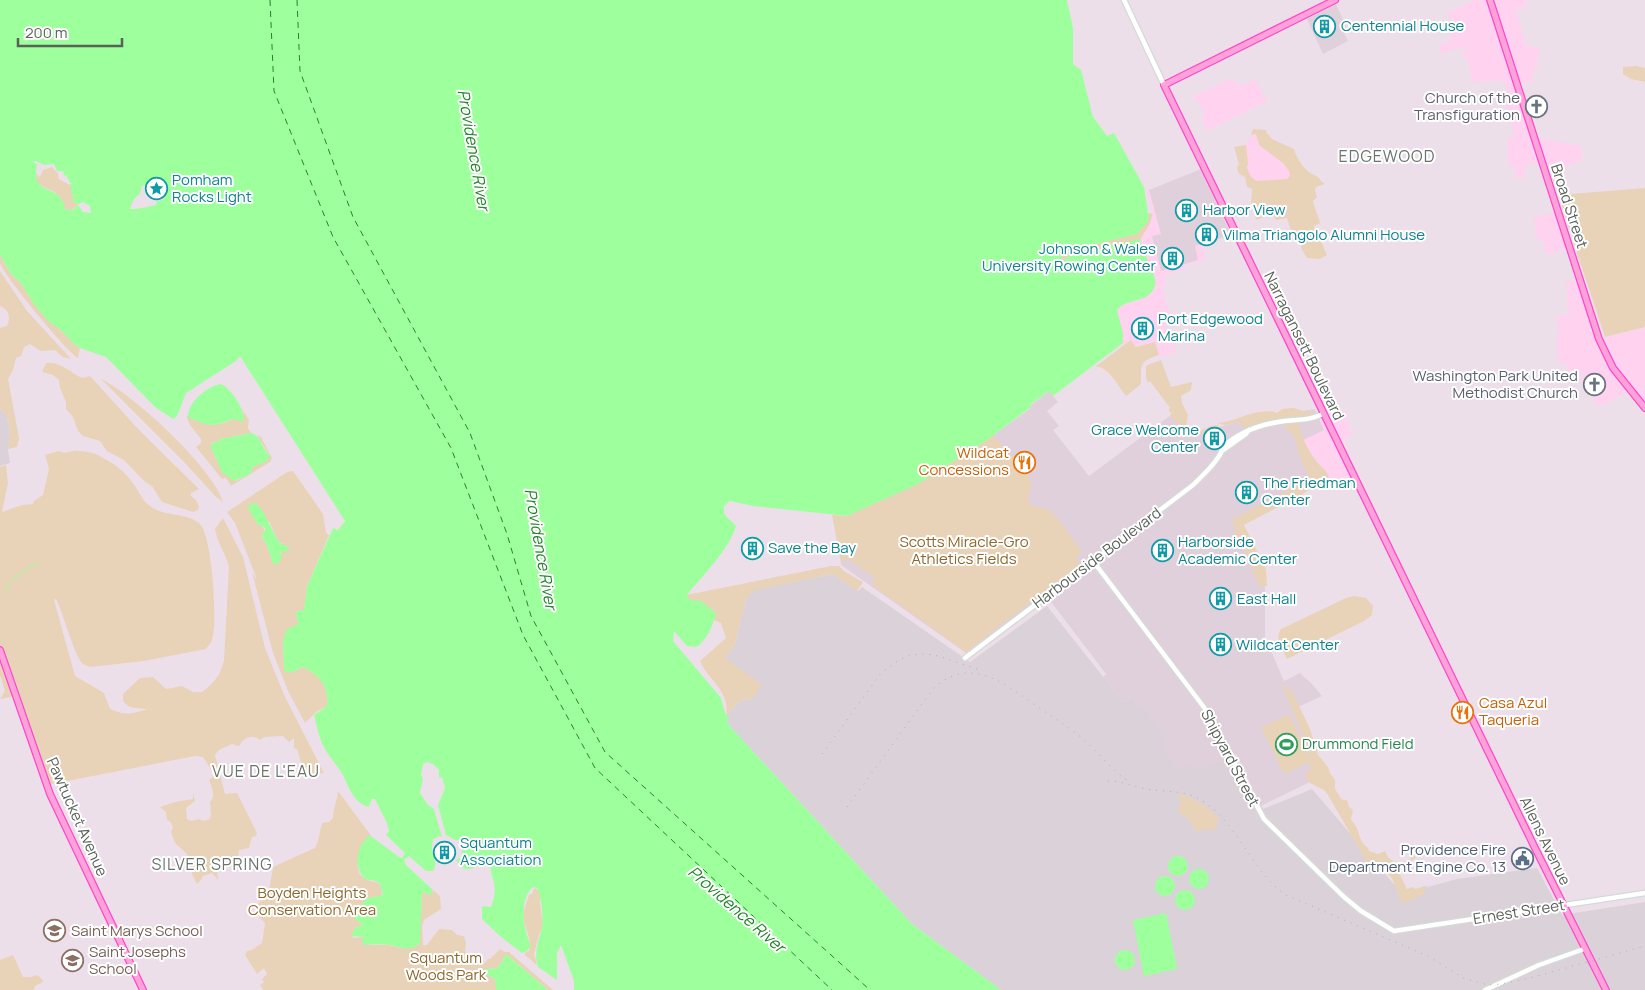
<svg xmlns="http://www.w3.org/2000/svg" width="1645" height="990" font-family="Manrope,sans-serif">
  <rect width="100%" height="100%" fill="#eddfe9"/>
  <!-- commercial -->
  <g fill="#ffd2f0">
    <polygon points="1474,0 1523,0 1529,3 1524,7 1516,10 1526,46 1534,47 1541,50 1537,60 1538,67 1534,69 1532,83 1518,81 1534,137 1582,146 1582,160 1580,162 1573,163 1566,168 1563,168 1560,166 1558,162 1543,166 1541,162 1526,165 1525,177 1516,178 1514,167 1511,165 1508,160 1507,152 1509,151 1507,138 1514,137 1509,111 1504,104 1503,100 1507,97 1506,81 1471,82 1471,74 1468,60 1464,58 1463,52 1466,51 1466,48 1453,49 1448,52 1439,53 1440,44 1452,39 1449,31 1454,29 1447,13"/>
    <polygon points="1233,78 1237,85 1246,84 1255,79 1267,101 1207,131 1202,120 1204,116 1204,111 1193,96"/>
    <polygon points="1256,134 1259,145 1270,152 1289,170 1290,176 1287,179 1257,181 1251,177 1247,168 1248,163 1246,145 1244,145 1250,139 1251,135"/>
    <polygon points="1204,168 1227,217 1207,223 1193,244 1196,246 1201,246 1205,251 1205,258 1198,263 1186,264 1186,269 1164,275 1167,284 1162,287 1170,314 1162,317 1167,334 1174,341 1176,352 1160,357 1151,344 1133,346 1123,345 1115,311 1118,310 1121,305 1153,272 1147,262 1140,240 1146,230 1153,214 1150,201 1147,198 1147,191"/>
    <polygon points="1558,212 1570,248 1546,254 1543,243 1536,236 1534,230 1536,229 1533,218"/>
    <polygon points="1579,279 1599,339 1645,328 1645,407 1629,391 1598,407 1593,398 1595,393 1589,395 1581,379 1586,375 1574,377 1572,371 1569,371 1566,363 1558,363 1556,336 1559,333 1556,317 1570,312 1567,302 1566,296 1568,294 1565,282"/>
    <polygon points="1346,410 1352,437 1336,440 1353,475 1331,485 1329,477 1305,445 1301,436 1314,418"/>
  </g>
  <!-- industrial -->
  <g fill="#dbd2d9">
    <polygon points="0,408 6,415 9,426 10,439 8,449 10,463 0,466"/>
    <polygon points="833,574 858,591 862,587 970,662 1047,606 1123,702 1169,671 1263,809 1312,789 1404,896 1417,890 1457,879 1537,868 1562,915 1645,902 1645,990 1001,990 912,924 726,722 729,718 726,715 741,700 753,698 725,658 735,644 746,598 755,589"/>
  </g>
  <!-- education -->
  <g fill="#e0d0db">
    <polygon points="1336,4 1348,31 1344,33 1348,41 1323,54 1307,19"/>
    <polygon points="1201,169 1231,235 1195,246 1198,260 1161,271 1152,236 1161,234 1149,190"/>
    <polygon points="1049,391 1058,402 1047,411 1059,426 1053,430 1089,476 1179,409 1186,431 1197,433 1245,420 1315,409 1324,430 1301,441 1322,481 1242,525 1263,570 1265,586 1265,637 1284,681 1300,673 1312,684 1322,696 1296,708 1324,775 1261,806 1236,754 1202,769 1191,766 1177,768 1159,743 1166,739 1149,714 1136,705 1130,697 1123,702 1103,677 1106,674 1045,594 966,653 841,565 847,516 987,440 1031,408 1030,406"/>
  </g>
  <!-- green -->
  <g fill="#e8d3b8" fill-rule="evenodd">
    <polygon points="1636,66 1645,68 1645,82 1631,79 1623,74 1623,67"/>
    <path d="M1253,129L1266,130L1267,134L1269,135L1272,139L1294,149C1298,161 1305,172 1318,177L1321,181L1325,184L1316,187L1315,191L1317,197L1313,201C1315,210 1318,214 1320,223L1314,226L1327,255L1320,259L1307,258L1301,248L1302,243L1300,234L1291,231L1287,218L1276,220L1273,215L1269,214L1257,220L1255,217L1257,210L1251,204L1252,189L1247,187L1245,177L1239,174L1237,168L1239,164L1234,147L1246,145L1248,163L1247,168L1251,177L1257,181L1287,179L1290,176L1289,171L1283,163L1259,145L1256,134L1251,135Z"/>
    <polygon points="52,167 58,174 59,179 70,185 75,203 79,204 72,210 65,209 55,192 37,184 36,174 40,177 43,170"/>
    <polygon points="1645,188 1645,327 1605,337 1558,195"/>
    <path d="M1149,213L1153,214L1149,225L1140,240L1071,255C1065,259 1064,266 1059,269L1057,267L1058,258L1067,249L1144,224Z"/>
    <path d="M0,255L11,274L20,282L43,315L62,331L74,344L80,348L78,358C67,352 4,276 0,263C0,260 0,258 0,255Z"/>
    <path d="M0,271L27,311L71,359L63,357L55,350L41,351L30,344L24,347L21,356L16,358L13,370L8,379L19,438L17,447L8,449C11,434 11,419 0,408V328L7,326C11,318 9,309 0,306Z"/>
    <path d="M1131,340L1136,347L1155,342L1159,355C1139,361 1141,365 1141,384L1126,396C1119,387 1107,364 1095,367Z"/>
    <path d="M1161,360L1171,387L1192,382L1191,390L1181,396L1182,403L1188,415L1186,426L1192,432C1201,432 1210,425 1219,425L1218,427L1204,431L1201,435C1195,437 1187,437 1181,434L1182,428L1170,415L1173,412L1170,413L1169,410L1170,408L1150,381L1148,383L1146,378V366L1150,364Z"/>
    <path d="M46,363C60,361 71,373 82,378L90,376L139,430L199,489L191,493V496L196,500L199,506L198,510L193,512L162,502L152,486L144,481L124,460L107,451L100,441L83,436L78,431L73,417L66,409V402L60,388L59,380L53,375L42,372Z"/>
    <path d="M101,379C133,394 214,469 223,502L216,497L186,464Z"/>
    <path d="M241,407L249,420L248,428L251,433L221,439L211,444L215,457L236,481L249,474L253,466L270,456L257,435L261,437L272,458L270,462L231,486L226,478L222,479L196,447L201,443V439L190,425L187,418V415C191,419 194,419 198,421C214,430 230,421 244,414Z"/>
    <path d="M1294,408L1307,412L1312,411L1316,417L1298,422C1302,437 1307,450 1317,462C1326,472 1328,470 1331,485L1313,487L1292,502L1278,507L1244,525L1266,569L1267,586H1259L1245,551L1235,532L1232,519L1310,479L1299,455L1294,436L1286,428L1284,422L1247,431L1239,422L1226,425L1219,424V423C1237,421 1259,406 1277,413L1282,409Z"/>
    <path d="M993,435C1002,445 1029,472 1031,483C1032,490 1026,496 1029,502C1033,510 1043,505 1049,510C1062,521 1072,538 1082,552L1076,557L1080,564L966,652L872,585L874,577L849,560L846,559L841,563L832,515L847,516L918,484Z"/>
    <path d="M59,451C66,454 67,452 74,451C82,450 96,453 103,458C114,463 125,472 132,482C138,489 142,501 150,506C164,517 187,512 200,524C212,535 218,624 212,640C211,643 208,646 206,649L144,661L90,667C88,666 85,665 83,664C74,656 63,612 56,599L54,600L75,676L104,693L110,709C127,716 131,714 148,709C137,708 130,710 123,701V694L140,678L153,677L166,689L182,686L193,692H202C215,682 220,676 224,660L229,566C225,553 217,542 215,529L223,518L243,557L265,648L285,697L324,773L317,774L311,778L310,777L301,762L297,749L294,748V738L289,742L283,736L264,737L260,740C252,733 243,738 239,746L232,744L219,750L215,755L225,794L237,793L257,833L256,836L252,837L249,848L239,850L238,858L235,857L225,860L223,865L217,869L218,880L212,873L203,876L201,880L197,884L192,874L187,854L175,843L171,832L173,827L170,821L167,820L166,812L160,807L175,802L193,799V792L195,801L186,808L187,819L191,821L199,819L203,821L210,819L211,815L210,802C216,797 212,787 209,780L213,777L214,774L203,757L195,756L47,785L15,696L0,699L5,691L0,675V467L6,465L8,483L2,512L22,505L33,504L34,501L43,495L49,469L45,455Z"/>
    <path d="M293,471L323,514L326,533L329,535L307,586L304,610L297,611L296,614L298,624L283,643L284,669L292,672L303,667C321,676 329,686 327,706L316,712L305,723L288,691L273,653L252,572L256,579V577L235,523L227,512L287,472ZM269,521L278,541L284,544L277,564H273L267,545L261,536L265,531L262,526Z"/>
    <path d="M831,566H839L844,571L863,582L857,591L833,574L755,590L746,598L735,644L725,658L762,685L753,698L741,700L726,715C731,692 708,680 700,661L726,638L721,623L714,620V618L686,600V595Z"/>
    <path d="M1354,596L1366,598L1373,606L1372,615L1364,621L1287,659C1283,649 1274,639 1281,629L1346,598Z"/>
    <path d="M1285,682L1287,690L1292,691L1310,729L1318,755L1328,767L1330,773L1335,780V789L1342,800H1347L1349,807L1353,810L1351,820C1362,830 1356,839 1368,848L1369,851L1378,854L1385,851L1388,857L1394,862C1401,863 1410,862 1414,855L1416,858L1398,868V871L1407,889L1413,887L1415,889L1429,885L1424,889L1425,894L1404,903L1401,900L1399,893C1394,889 1395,880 1389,875C1388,874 1374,869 1369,866L1328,795L1324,790L1310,783L1305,777L1310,768V762L1284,774L1261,728L1289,714L1310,756L1308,747L1284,690Z"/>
    <path d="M338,791L372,837L367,838L365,840C360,851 351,872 366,879C377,885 382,878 382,896H380L358,922L363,924L355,928L352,934L353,938L364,937L363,941L365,945H388L401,948L420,933L422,894L423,892H433V890L440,896L441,909L424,920L422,926L423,945H427L439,929L452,930L457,935L464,936L466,943L465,952L482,964H484L488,959H490L500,949L505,952H509L553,990H548L512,959L503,958V961L497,968L486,969L485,974L495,979L497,990H263L260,985L264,982L262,979L267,974L264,968L257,974L245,955L247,951L252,950L262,943L265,923L259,917L258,903L268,897L273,867L315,848L318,841L322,823L329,822L333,818C333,809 337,801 338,791Z"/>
    <path d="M1177,793C1194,797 1207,806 1219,819L1218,823L1213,831L1207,829L1196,832L1191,822L1183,814H1178L1181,800Z"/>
    <path d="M534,888L538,890L541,896L540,903L543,927L539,935L534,954L537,965L525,955V953L529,951C532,942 526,929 524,920C522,913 527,902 529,895L532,894Z"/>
    <polygon points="13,955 23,977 31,977 37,975 43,980 43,982 35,986 34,990 0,990 0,960"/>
  </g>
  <!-- water -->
  <g fill="#9eff9d" fill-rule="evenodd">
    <path d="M0,0H1067L1073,28V64L1081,70L1093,117L1107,136L1114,133L1144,187L1149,220L1137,234L1067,251L1060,260L1058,268L1060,269L1064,261L1070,255L1140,239C1142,252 1158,276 1155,286C1149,304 1126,298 1117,310L1123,333V343L1053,396L1049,391L1030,405L1031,407L987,440L918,484L847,516L753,506L730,501L724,506C723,519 729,517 736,526C729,550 702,576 687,595L688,599L701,601L716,613C712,627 708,638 697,647L687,646L674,631L673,641L721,698L725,713L729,718L727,723L912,924L1001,990H574V981L561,945L557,953V980L538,967C534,954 537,945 541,932C544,921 542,897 537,888L533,887C518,900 524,931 531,946L526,952L522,953L500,936L482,919V906L491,907C494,898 496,892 494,883C493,876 490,874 491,867L486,860L480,862L481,864C469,871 465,872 456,860L461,857L464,839L455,840L446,835L438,805L445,788L442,777L439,778V770L433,764L427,762L423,764L421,775L423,779L420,793L428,805L434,809L442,837L438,836L437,838L433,839C433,842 432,844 432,846C431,854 439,862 433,871H426L409,856L404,860L406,865L433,890L430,895L423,892L422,894L420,943C409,953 401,947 389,945C382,944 373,944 365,945L362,944L364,937L351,936L355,928L363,924L354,919L355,912L361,904L368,898L383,895L380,884L376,881L365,879C353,867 356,846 369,836L372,837L399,857L402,858L405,853L386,835L389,831L387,823L375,799H372L369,807C354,803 349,788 343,775C338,766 330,758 325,749C319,739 317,726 314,715L327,706C329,687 321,676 303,667L292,672H286L284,669L283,643L286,630L298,624L296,614L297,611L304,610L307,586L333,528L338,530L345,521L240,356L236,361L186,393L177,416L173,419L155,407L106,357L80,348L74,344L62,331L47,320L34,304L20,282L11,274L0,255ZM33,161H36C45,166 43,165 54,164L57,171H63L64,176L66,175L70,183H72L70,185L74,203L79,204L83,202L90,206L91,213L83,212L79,206H75L76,208L72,210L65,209C61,181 30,199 37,165ZM154,181L160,184L162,189L165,188C168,193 165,195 163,200L157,201L156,205C146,207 139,209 130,209C132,203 133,198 140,194L142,186L144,185L147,187L149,184Z"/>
    <path d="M221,384C231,388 247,412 243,422L234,419C212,427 210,427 188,417C188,402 207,386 221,384Z"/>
    <path d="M251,433C262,436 262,449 270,456L267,461L253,467L250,474L234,481L222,472L210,445L221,439Z"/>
    <polygon points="256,503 264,513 278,541 289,548 289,551 280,552 282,558 277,564 273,564 267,545 261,536 265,531 265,528 257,524 248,508 249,505"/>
    <circle cx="1178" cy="866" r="10"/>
    <circle cx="1199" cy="879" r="10"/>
    <circle cx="1165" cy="886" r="10"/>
    <circle cx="1185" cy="900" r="10"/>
    <polygon points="1166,913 1177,969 1144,976 1133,920"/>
    <circle cx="1125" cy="960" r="10"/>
    <polygon points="507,955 548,990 496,990 495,979 485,974 484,971 486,969 497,968 503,961 504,956"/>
  </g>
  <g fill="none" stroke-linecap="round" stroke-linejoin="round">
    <!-- stream -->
    <g stroke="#9eff9d" stroke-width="1">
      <path d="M12,579C22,575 29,566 39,562"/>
      <polyline points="6,593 9,583"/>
    </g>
    <!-- ferry -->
    <g stroke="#26822d" stroke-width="1" stroke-dasharray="6 5" stroke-linecap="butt">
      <polyline points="270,0 274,91 333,237 451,448 523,635 595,768 832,990"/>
      <polyline points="297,0 300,71 353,217 470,433 507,534 531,616 605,752 870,990"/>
    </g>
    <defs>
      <g id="tertiary">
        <polyline points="1124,0 1164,85"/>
        <polyline points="1222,451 1246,434 1249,430"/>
        <polyline points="1093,561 1206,710 1264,819 1344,897 1361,911 1394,931 1645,893"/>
        <path d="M965,658L1193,485C1202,476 1221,459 1223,447C1240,431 1261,424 1285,421C1301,419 1307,421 1323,414"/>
        <polyline points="1485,990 1539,965 1584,949"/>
      </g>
      <g id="primary">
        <polyline points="1335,0 1164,85 1534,846 1606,990"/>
        <polyline points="1490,0 1599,339 1613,368 1645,408"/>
        <polyline points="0,650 50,794 143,990"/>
      </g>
    </defs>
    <!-- tertiary casing -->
    <use href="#tertiary" stroke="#d3dbd4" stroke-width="7"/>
    <!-- primary casing -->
    <use href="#primary" stroke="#ff46cb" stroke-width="8"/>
    <!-- tertiary -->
    <use href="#tertiary" stroke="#fff" stroke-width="4.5"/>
    <!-- primary -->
    <use href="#primary" stroke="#ffa2da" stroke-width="5.5"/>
    <!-- rail -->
    <g stroke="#aeb0ae" stroke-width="1" stroke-dasharray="1 6" stroke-linecap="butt">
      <polyline points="822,754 881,673 899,660 909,655 926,654 938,656 980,670"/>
      <path d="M1108,781C1122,781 1133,786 1146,789C1163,792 1179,790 1195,797C1236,816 1249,870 1286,895L1430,957L1463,978L1488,985L1501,984L1530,978L1645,946"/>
      <path d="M847,807L933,689C970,654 1005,684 1038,707C1053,717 1068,727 1082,738C1098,752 1112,771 1130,782"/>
    </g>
  </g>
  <!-- icons -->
  <defs>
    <symbol id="building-ring" viewBox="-11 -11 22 22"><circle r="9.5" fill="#fff" stroke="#0f9aa8" stroke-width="1.5"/><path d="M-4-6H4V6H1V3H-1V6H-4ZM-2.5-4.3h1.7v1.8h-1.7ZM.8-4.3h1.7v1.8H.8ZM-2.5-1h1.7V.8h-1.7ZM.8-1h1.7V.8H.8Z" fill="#0f9aa8"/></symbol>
    <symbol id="church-ring" viewBox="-11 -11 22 22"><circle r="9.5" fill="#fff" stroke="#6b7280" stroke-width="1.5"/><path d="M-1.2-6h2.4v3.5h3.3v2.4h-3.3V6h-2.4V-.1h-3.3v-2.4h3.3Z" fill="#6b7280"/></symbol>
    <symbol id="sight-ring" viewBox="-11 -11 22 22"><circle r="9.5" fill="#fff" stroke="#0f9aa8" stroke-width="1.5"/><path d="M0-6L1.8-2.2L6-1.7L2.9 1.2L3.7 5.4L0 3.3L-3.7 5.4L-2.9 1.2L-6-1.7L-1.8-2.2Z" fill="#0f9aa8"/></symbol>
    <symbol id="restaurant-ring" viewBox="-11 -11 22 22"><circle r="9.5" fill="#fff" stroke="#e8710a" stroke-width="1.5"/><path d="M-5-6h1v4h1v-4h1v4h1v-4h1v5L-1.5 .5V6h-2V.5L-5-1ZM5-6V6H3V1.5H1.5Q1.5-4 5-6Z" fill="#e8710a"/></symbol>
    <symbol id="stadium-ring" viewBox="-11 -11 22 22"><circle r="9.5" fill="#fff" stroke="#2e9e5b" stroke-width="1.5"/><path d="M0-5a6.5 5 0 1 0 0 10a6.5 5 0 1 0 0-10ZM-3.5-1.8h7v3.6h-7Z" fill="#2e9e5b"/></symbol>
    <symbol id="civic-ring" viewBox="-11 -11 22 22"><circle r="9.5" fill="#fff" stroke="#5c6f8a" stroke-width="1.5"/><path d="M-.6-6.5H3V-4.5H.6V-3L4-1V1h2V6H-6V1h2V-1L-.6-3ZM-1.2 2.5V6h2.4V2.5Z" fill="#5c6f8a"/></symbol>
    <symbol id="school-ring" viewBox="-11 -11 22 22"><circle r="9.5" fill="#fff" stroke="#8d6e63" stroke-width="1.5"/><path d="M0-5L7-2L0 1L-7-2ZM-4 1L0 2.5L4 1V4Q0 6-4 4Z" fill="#8d6e63"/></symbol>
  </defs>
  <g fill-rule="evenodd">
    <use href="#building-ring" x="1312" y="14" width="25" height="25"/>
    <use href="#church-ring" x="1524" y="94" width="25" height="25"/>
    <use href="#sight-ring" x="144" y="176" width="25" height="25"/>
    <use href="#building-ring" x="1174" y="198" width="25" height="25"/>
    <use href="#building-ring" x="1194" y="222" width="25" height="25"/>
    <use href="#building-ring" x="1160" y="246" width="25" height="25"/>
    <use href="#building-ring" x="1130" y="316" width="25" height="25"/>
    <use href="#church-ring" x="1582" y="372" width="25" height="25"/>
    <use href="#building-ring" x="1202" y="426" width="25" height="25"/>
    <use href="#restaurant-ring" x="1012" y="450" width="25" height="25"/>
    <use href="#building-ring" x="1234" y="480" width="25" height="25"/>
    <use href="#building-ring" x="740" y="536" width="25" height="25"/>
    <use href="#building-ring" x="1150" y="538" width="25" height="25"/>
    <use href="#building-ring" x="1208" y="586" width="25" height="25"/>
    <use href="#building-ring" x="1208" y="632" width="25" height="25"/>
    <use href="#restaurant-ring" x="1450" y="700" width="25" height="25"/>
    <use href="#stadium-ring" x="1274" y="732" width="25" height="25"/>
    <use href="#building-ring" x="432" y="840" width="25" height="25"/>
    <use href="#civic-ring" x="1510" y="846" width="25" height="25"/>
    <use href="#school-ring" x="42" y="918" width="25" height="25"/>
    <use href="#school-ring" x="60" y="948" width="25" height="25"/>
  </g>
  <g text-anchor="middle" stroke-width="4" stroke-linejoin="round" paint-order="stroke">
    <!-- culture labels -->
    <g font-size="15" fill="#0d838f" stroke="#fff" text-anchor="start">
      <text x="1341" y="31">Centennial House</text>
      <text x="172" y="185">Pomham<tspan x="172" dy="17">Rocks Light</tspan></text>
      <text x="1203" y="215">Harbor View</text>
      <text x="1223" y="240">Vilma Triangolo Alumni House</text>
      <text x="1156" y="254" text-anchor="end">Johnson &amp; Wales<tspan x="1156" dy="17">University Rowing Center</tspan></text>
      <text x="1158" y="324">Port Edgewood<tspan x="1158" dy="17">Marina</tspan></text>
      <text x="1199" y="435" text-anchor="end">Grace Welcome<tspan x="1199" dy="17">Center</tspan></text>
      <text x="1262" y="488">The Friedman<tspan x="1262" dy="17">Center</tspan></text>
      <text x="1178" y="547">Harborside<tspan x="1178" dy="17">Academic Center</tspan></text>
      <text x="768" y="553">Save the Bay</text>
      <text x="1237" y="604">East Hall</text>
      <text x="1236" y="650">Wildcat Center</text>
      <text x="460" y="848">Squantum<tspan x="460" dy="17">Association</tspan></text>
    </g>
    <!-- worship labels -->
    <g font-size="15" fill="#5b616d" stroke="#fff" text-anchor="end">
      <text x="1520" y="103">Church of the<tspan x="1520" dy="17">Transfiguration</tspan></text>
      <text x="1578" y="381">Washington Park United<tspan x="1578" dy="17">Methodist Church</tspan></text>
    </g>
    <!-- street labels -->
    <g font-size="15" fill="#586259" stroke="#fff">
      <text transform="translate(1569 206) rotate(72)" y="5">Broad Street</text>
      <text transform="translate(1304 346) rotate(64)" y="5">Narragansett Boulevard</text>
      <text transform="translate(1097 558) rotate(-37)" y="5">Harbourside Boulevard</text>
      <text transform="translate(1230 758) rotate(62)" y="5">Shipyard Street</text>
      <text transform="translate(77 817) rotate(66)" y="5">Pawtucket Avenue</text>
      <text transform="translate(1545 841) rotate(64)" y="5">Allens Avenue</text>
      <text transform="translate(1519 912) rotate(-9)" y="5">Ernest Street</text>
    </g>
    <!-- food labels -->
    <g font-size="15" fill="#c56008" stroke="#fff" text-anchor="end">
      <text x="1009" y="458">Wildcat<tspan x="1009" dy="17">Concessions</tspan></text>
      <text x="1479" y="708" text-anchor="start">Casa Azul<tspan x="1479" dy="17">Taqueria</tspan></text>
    </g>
    <!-- park labels -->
    <g font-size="15" fill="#8d672d" stroke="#fff">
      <text x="964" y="547">Scotts Miracle-Gro<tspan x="964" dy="17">Athletics Fields</tspan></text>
      <text x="312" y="898">Boyden Heights<tspan x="312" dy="17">Conservation Area</tspan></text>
      <text x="446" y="963">Squantum<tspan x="446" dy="17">Woods Park</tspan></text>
    </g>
    <!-- leisure labels -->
    <g font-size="15" fill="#27864d" stroke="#fff" text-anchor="start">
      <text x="1302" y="749">Drummond Field</text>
    </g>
    <!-- service labels -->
    <g font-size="15" fill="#4e5e75" stroke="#fff" text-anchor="end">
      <text x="1506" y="855">Providence Fire<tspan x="1506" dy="17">Department Engine Co. 13</tspan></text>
    </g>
    <!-- education labels -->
    <g font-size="15" fill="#785e54" stroke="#fff" text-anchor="start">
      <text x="71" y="936">Saint Marys School</text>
      <text x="89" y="957">Saint Josephs<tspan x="89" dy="17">School</tspan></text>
    </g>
    <!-- water labels -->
    <g font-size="16" font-style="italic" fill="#26822d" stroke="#fff">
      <text transform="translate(474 150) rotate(80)" y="6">Providence River</text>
      <text transform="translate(541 549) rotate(80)" y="6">Providence River</text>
      <text transform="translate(737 909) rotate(41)" y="6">Providence River</text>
    </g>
    <!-- neighbourhood labels -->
    <g font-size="16" letter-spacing="1" fill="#69746a" stroke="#fff">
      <text x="1387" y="162">EDGEWOOD</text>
      <text x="266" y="777">VUE DE L'EAU</text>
      <text x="212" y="870">SILVER SPRING</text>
    </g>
  </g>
  <!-- scale -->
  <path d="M18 38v8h104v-8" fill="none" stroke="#586259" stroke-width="2.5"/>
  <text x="25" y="38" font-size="15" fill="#586259" stroke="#ffffff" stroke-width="4" paint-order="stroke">200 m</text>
</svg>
